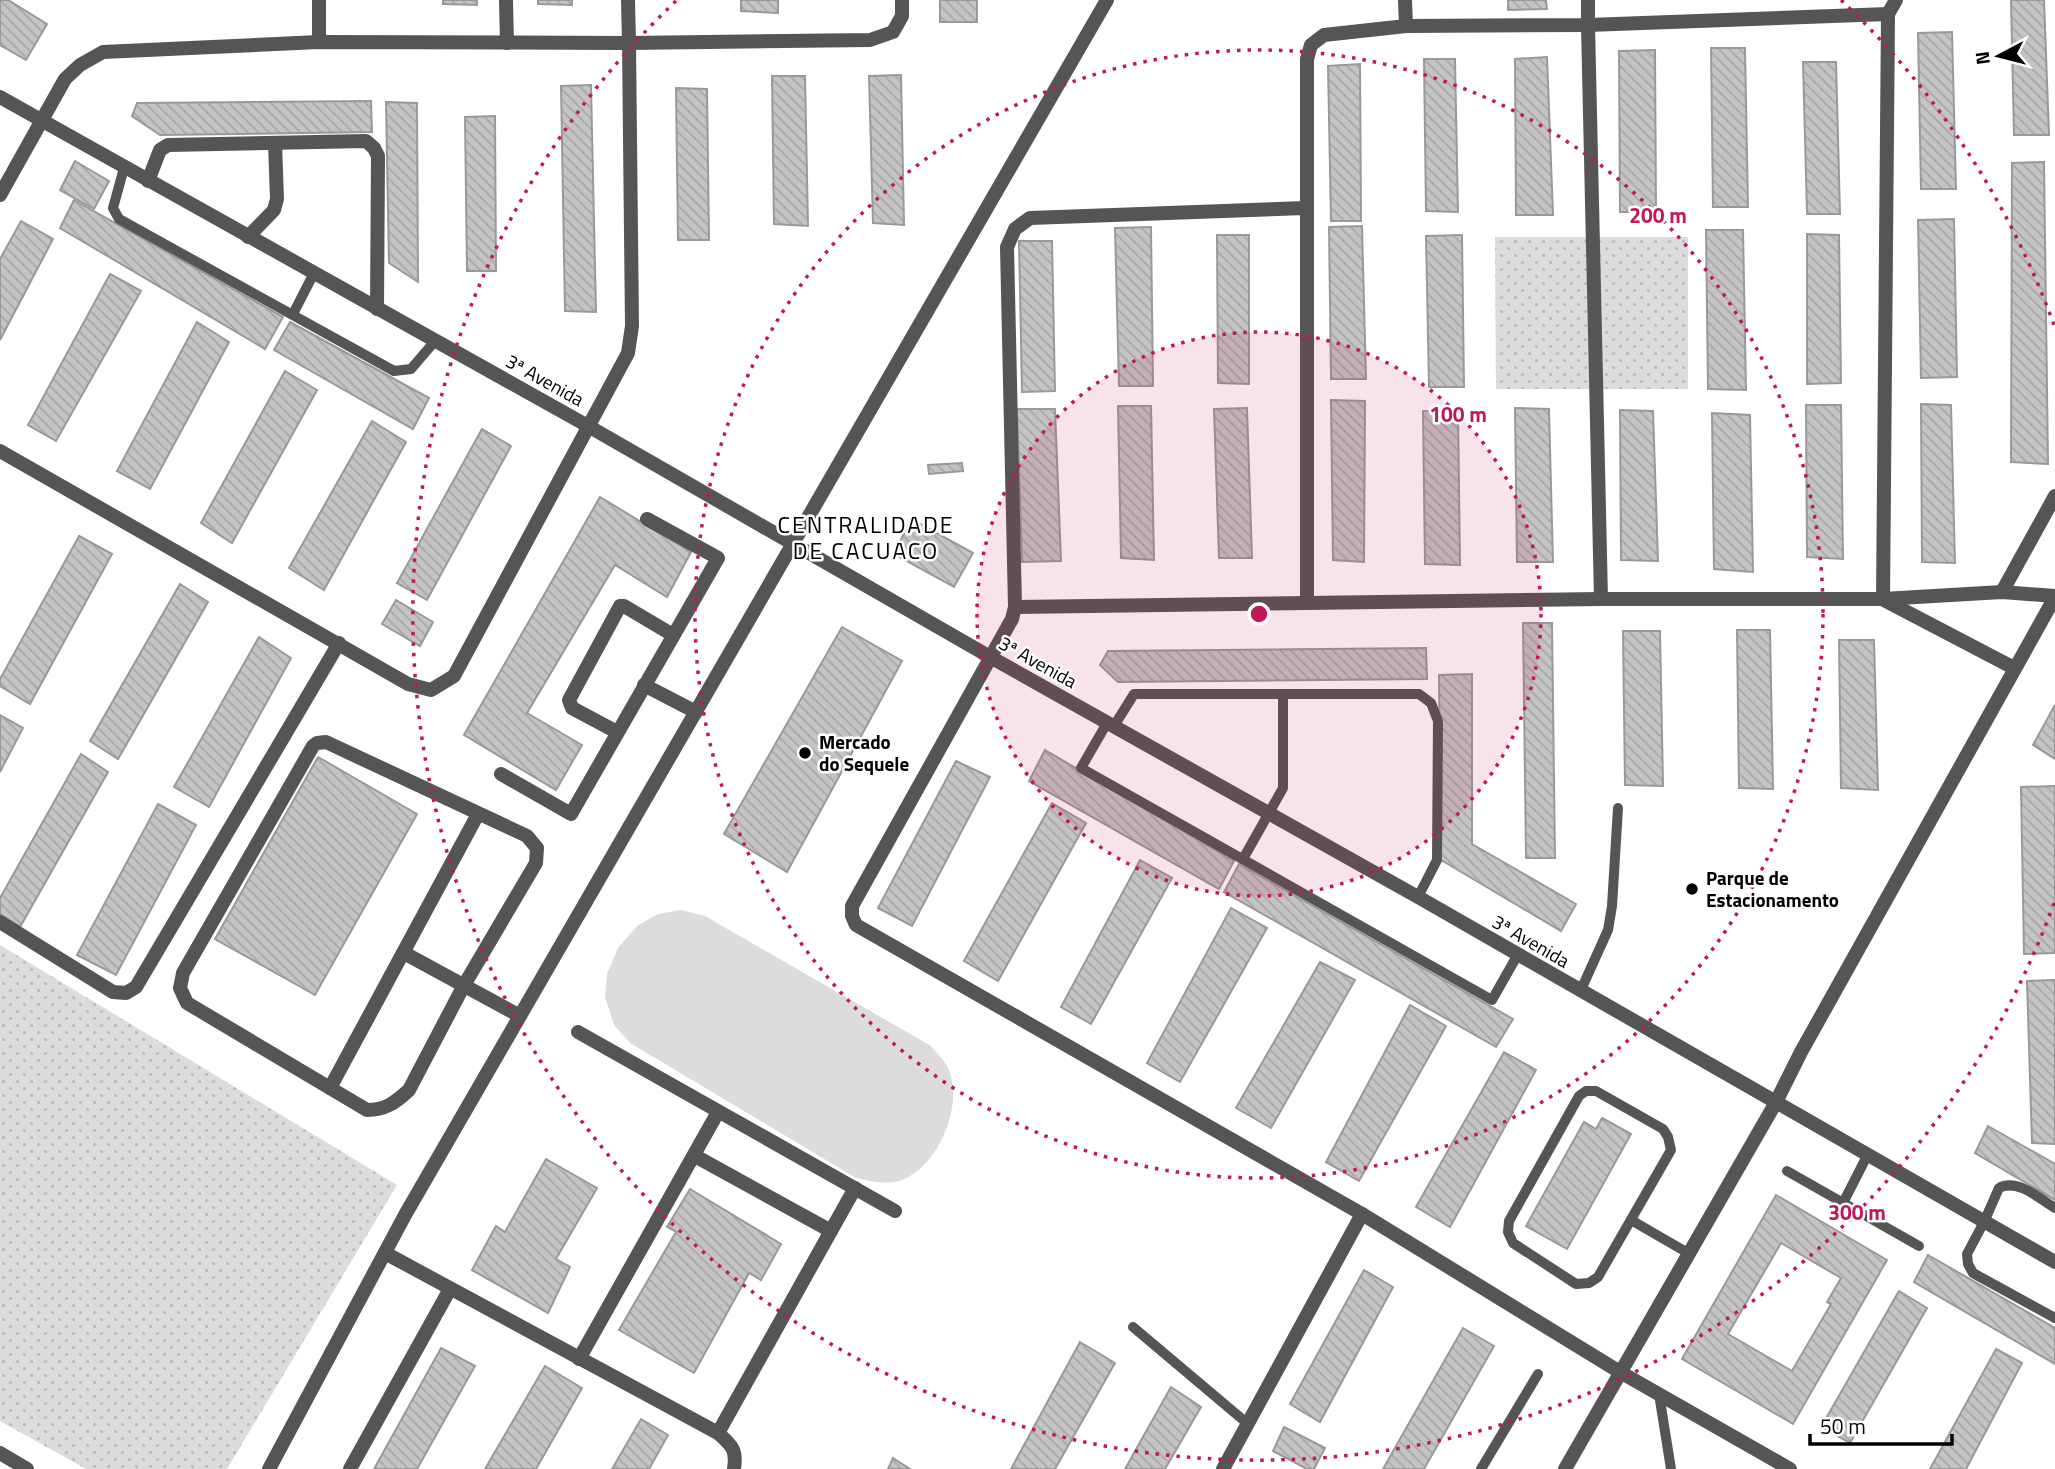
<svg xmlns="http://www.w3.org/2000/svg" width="2055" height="1469" font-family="'Titillium Web',sans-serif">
  <defs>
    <pattern id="grass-dots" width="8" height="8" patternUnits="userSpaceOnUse" patternTransform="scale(1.75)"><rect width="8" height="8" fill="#dcdcdc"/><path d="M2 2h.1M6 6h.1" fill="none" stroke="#bbb" stroke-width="1.8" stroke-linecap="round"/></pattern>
    <pattern id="building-back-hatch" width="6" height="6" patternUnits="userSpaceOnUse" patternTransform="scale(1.75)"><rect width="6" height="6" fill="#c4c4c4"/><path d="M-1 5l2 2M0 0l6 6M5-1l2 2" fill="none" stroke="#a7a7a7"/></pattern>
  </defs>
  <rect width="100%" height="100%" fill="#fff"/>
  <!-- grass -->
  <g fill="url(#grass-dots)">
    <polygon points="1495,237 1688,237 1688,389 1496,389"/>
    <polygon points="0,945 397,1185 227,1469 86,1469 0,1421"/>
  </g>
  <!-- pitch -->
  <path fill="#dcdcdc" d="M681,910L705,916L931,1046C937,1053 944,1060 948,1068C965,1104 938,1169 899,1181C885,1185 870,1181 856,1178L630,1043L614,1025L605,997L607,974L618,948L637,926L658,914Z"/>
  <!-- building -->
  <g fill="url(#building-back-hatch)" stroke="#999" stroke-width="2" fill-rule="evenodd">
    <polygon points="0,0 8,0 47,24 26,60 0,45"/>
    <polygon points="443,0 477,0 477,5 443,4"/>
    <polygon points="538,0 572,0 572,5 538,4"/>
    <polygon points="741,0 778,0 778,13 741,11"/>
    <rect x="940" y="0" width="37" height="22"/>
    <polygon points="1508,0 1546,0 1547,9 1508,10"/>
    <polygon points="2011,0 2044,0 2049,135 2014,135"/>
    <polygon points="1952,32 1956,189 1921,189 1918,33"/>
    <polygon points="1711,48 1745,48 1748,207 1713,207"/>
    <polygon points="1655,50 1656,212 1620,212 1619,51"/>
    <polygon points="1547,57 1553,215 1516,215 1515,59"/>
    <polygon points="1424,59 1455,59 1458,212 1426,211"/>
    <polygon points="1803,62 1836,62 1840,214 1807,214"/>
    <polygon points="1360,64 1361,221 1331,221 1328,66"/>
    <polygon points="901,75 904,225 873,223 869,76"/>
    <polygon points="772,76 805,76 808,226 774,224"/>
    <polygon points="591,85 596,312 565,311 561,86"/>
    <polygon points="676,88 707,89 709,240 678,240"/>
    <polygon points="371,101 372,132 160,135 132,116 137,103"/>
    <polygon points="386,102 417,103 418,282 389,263"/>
    <polygon points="495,116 496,271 467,271 465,117"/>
    <polygon points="75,161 109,181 94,209 60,190"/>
    <polygon points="2044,162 2048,464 2011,462 2012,163"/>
    <polygon points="74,200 283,317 265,349 60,228"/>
    <polygon points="1954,219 1957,377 1921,378 1918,220"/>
    <polygon points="21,221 53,239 0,340 0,259"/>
    <polygon points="1362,226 1366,379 1331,379 1329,227"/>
    <polygon points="1151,227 1153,386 1119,386 1115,228"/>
    <polygon points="1706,230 1743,230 1746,390 1708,389"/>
    <polygon points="1807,234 1839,235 1841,383 1807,384"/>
    <polygon points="1217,235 1249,235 1249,384 1218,383"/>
    <polygon points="1462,235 1464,387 1429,387 1426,236"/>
    <polygon points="1019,241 1052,241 1055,391 1022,392"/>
    <polygon points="110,274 141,291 56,441 28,425"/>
    <polygon points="197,322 229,342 150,489 117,471"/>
    <polygon points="290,322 429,398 413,429 274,350"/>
    <polygon points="285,371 317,390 232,543 201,523"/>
    <polygon points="1331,400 1365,401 1364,562 1333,560"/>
    <polygon points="1921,404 1951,405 1955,563 1922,562"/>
    <polygon points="1806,405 1841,405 1843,559 1807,557"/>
    <polygon points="1118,406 1151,406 1154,560 1121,558"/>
    <polygon points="1247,408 1252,558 1219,558 1214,409"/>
    <polygon points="1515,408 1549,409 1553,562 1517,562"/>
    <polygon points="1017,409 1055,409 1061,561 1022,562"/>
    <polygon points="1620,410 1653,411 1658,561 1621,560"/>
    <polygon points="1423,411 1458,411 1460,565 1425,564"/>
    <polygon points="1712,413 1750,415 1753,572 1714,569"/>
    <polygon points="372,421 406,442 324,590 289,568"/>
    <polygon points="482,429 511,446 427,600 397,583"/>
    <polygon points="962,463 963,471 929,474 928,465"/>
    <polygon points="600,497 691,552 667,597 615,565 527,713 582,745 556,790 464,735"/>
    <polygon points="911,519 973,553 954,587 894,554"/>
    <polygon points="79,536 112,554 30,704 0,686 0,679"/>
    <polygon points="180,584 208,602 118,759 90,741"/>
    <polygon points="396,600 433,622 420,646 382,624"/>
    <polygon points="1523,623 1552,623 1555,858 1526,858"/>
    <polygon points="842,627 902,661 787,872 724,834"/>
    <polygon points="1737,630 1770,630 1773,789 1739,788"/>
    <polygon points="1623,631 1660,631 1663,786 1625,785"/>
    <polygon points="259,637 291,658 209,807 174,787"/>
    <polygon points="1839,640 1874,640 1878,790 1841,788"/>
    <polygon points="1426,648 1427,679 1118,682 1100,665 1108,651"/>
    <polygon points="1472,674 1472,844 1576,904 1561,931 1441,860 1439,675"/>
    <polygon points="2055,705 2055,759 2033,745"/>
    <polygon points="0,715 23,728 0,772"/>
    <polygon points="1045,750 1234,861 1219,889 1029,781"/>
    <polygon points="81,754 108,772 20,927 0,914 0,898"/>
    <polygon points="318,757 417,814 315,995 215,939"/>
    <polygon points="956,761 990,777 912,926 878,908"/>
    <polygon points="2055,786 2055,953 2024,954 2021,787"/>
    <polygon points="1052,803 1086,823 998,981 964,961"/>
    <polygon points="158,804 196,825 116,975 77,955"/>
    <polygon points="1140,860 1172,878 1091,1024 1061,1007"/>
    <polygon points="1239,864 1513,1019 1496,1047 1224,892"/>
    <polygon points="1231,908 1267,928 1180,1082 1147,1063"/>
    <polygon points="1320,962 1355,980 1271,1128 1236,1108"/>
    <polygon points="2055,980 2055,1144 2032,1143 2027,981"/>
    <polygon points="1410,1005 1446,1026 1359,1181 1326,1162"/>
    <polygon points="1504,1052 1536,1070 1450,1227 1416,1207"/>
    <polygon points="1602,1118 1631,1134 1567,1249 1526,1226 1584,1122 1596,1129"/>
    <polygon points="1988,1126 2055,1164 2055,1200 1975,1153"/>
    <polygon points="546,1159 597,1188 556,1259 570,1267 548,1313 472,1270 496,1226 505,1232"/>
    <polygon points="690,1189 781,1244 761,1280 749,1273 694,1373 619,1330 676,1232 667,1227"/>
    <path d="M1776,1195L1887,1260L1793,1424L1682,1359ZM1781,1243L1841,1278L1827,1302L1831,1304L1792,1371L1728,1334Z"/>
    <polygon points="1928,1255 2055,1328 2055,1364 1914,1282"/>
    <polygon points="1364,1270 1393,1287 1320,1422 1290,1404"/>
    <polygon points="1899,1291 1927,1308 1850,1443 1821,1427"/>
    <polygon points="1463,1328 1494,1346 1424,1469 1383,1469"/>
    <polygon points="1080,1342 1115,1363 1055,1469 1011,1469"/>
    <polygon points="441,1348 475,1366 417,1469 374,1469"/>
    <polygon points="1996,1349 2022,1363 1966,1469 1930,1469"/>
    <polygon points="545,1366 582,1388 536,1469 485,1469"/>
    <polygon points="1171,1387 1201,1407 1165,1469 1125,1469"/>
    <polygon points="641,1419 668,1435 649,1469 612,1469"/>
    <polygon points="1284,1427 1325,1448 1314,1469 1307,1469 1273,1451"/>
    <polygon points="893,1458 910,1469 888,1469"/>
  </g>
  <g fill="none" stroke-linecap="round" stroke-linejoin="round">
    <!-- service -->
    <g stroke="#555" stroke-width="10">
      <polyline points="124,168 113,208 119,219 394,371 411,369 435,341"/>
      <polyline points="293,314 314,273"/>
      <polyline points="1107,723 1081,768 1492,1000 1517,956"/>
      <polyline points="1114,726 1134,694 1419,694 1431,703 1438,721 1437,860 1418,897"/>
      <polyline points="1243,859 1283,788 1283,694"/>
      <polyline points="1580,992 1608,930 1612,906 1618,808"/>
      <polygon points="1586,1091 1596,1091 1663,1129 1668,1137 1671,1150 1598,1277 1589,1283 1576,1284 1513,1243 1508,1232 1509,1221 1579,1096"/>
      <polyline points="1787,1171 1919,1246"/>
      <polyline points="1843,1203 1867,1156"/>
      <path d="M2055,1208C2040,1199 2017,1178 1999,1188L1984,1222L1967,1254L1968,1264L1973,1273L2055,1318"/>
      <polyline points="1631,1220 1688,1253"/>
      <polyline points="1133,1327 1248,1424"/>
      <polyline points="1659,1394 1671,1469"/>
      <polyline points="1481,1469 1538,1374"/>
    </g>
    <!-- pedestrian -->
    <g stroke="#555" stroke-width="14">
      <polyline points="506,0 507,43"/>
      <polyline points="628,0 629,43"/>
      <polyline points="1588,25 1601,599"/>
    </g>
    <!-- minor -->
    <g stroke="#555" stroke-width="14">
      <polyline points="319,0 319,42"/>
      <polyline points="1405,0 1406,26"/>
      <polyline points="1588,0 1588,25"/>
      <polyline points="0,97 588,426 992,658 1418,897 2055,1262"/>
      <polyline points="148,181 160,150 168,145 366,141 374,148 378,156 377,309"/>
      <polyline points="0,195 65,79 80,65 103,52 319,42 629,43 870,40 893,32 902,16 902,0"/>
      <polyline points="1305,208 1030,218 1015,229 1007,247 1015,607 1012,619 852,906 852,916 856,925 1362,1214 1620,1372 1790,1469"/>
      <polyline points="248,237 274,210 277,199 275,143"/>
      <polyline points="0,451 408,684 431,690 454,676 628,353 632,326 629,43"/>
      <polyline points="2002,592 2055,496"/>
      <polyline points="1883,599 2002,592 2055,596"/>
      <polyline points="1884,600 2014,668"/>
      <polyline points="1307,603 1307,59 1311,45 1324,35 1406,26 1588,25 1888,14"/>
      <polyline points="1015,607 1601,599 1883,599 1888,14 1896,0"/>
      <polyline points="644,685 696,712"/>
      <polyline points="617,732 572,708 569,700 620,606 624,606 673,635"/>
      <path d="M326,742L527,836L537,848L536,863L463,987L409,1090C395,1103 385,1110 367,1110L187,1003L180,988L183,973L313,746L317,743Z"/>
      <polyline points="501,774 571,814 718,558 647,519"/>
      <polyline points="0,922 113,992 126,993 136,987 339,643"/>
      <polyline points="404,953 520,1016"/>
      <polyline points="578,1032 895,1211"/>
      <polyline points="330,1088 478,814"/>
      <polyline points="695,1156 831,1231"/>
      <path d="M385,1253L718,1433C732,1446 737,1449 734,1469"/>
      <polyline points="579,1359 718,1112"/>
      <polyline points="718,1433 855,1188"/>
      <polyline points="350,1469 450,1289"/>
      <polyline points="1223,1469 1362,1214"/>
      <polyline points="1565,1469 1775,1104 1801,1052 2055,597"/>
    </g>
    <!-- tertiary -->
    <g stroke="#555" stroke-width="14">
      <polyline points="0,1453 27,1469"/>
      <polyline points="269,1469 405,1215 1107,0"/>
    </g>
  </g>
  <!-- distance rings -->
  <circle cx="1259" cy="614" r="282" fill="#c2185b" fill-opacity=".12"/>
  <g fill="none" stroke="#c2185b" stroke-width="3.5" stroke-dasharray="3.5 7">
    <circle cx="1259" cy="614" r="282"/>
    <circle cx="1259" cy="614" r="564"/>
    <path d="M2054 903A846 846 0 1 1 677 0M1841 0A846 846 0 0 1 2054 325"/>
  </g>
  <!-- markers -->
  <g fill="#000" stroke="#fff" stroke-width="2.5">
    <circle cx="805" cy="753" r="7"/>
    <circle cx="1692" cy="889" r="7"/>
  </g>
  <g text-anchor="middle" stroke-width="5" stroke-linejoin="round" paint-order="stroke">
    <!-- street labels -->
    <g font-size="19" fill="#000" stroke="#fff">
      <text transform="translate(545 380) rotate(29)" y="7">3ª Avenida</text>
      <text transform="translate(1038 662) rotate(29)" y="7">3ª Avenida</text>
      <text transform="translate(1531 941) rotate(30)" y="7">3ª Avenida</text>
    </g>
    <!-- poi labels -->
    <g font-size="19" font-weight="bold" fill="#000" stroke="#fff" text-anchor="start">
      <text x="819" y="749">Mercado<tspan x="819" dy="22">do Sequele</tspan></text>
      <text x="1706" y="885">Parque de<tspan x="1706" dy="22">Estacionamento</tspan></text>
    </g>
    <!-- quarter labels -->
    <g font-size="23" letter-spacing="2" fill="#000" stroke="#fff">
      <text x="866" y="533">CENTRALIDADE<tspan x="866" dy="26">DE CACUACO</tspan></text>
    </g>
  </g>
  <circle cx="1259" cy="614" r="10" fill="#c2185b" stroke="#fff" stroke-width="3.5"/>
  <g font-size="21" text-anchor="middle" font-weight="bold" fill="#c2185b" stroke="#fff" stroke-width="5" stroke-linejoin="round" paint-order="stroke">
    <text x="1658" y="223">200 m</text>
    <text x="1458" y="422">100 m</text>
    <text x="1857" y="1220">300 m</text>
  </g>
  <!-- north arrow -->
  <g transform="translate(1999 56) rotate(263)" stroke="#ffffff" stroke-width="5" paint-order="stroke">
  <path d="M0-5L12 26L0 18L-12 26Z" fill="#000000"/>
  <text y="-10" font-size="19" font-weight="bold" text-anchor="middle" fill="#000000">N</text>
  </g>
  <!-- scale -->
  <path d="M1810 1434v10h142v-10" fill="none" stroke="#000000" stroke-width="3.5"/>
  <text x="1820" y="1434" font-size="21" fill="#000000" stroke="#ffffff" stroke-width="5" paint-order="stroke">50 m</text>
</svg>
